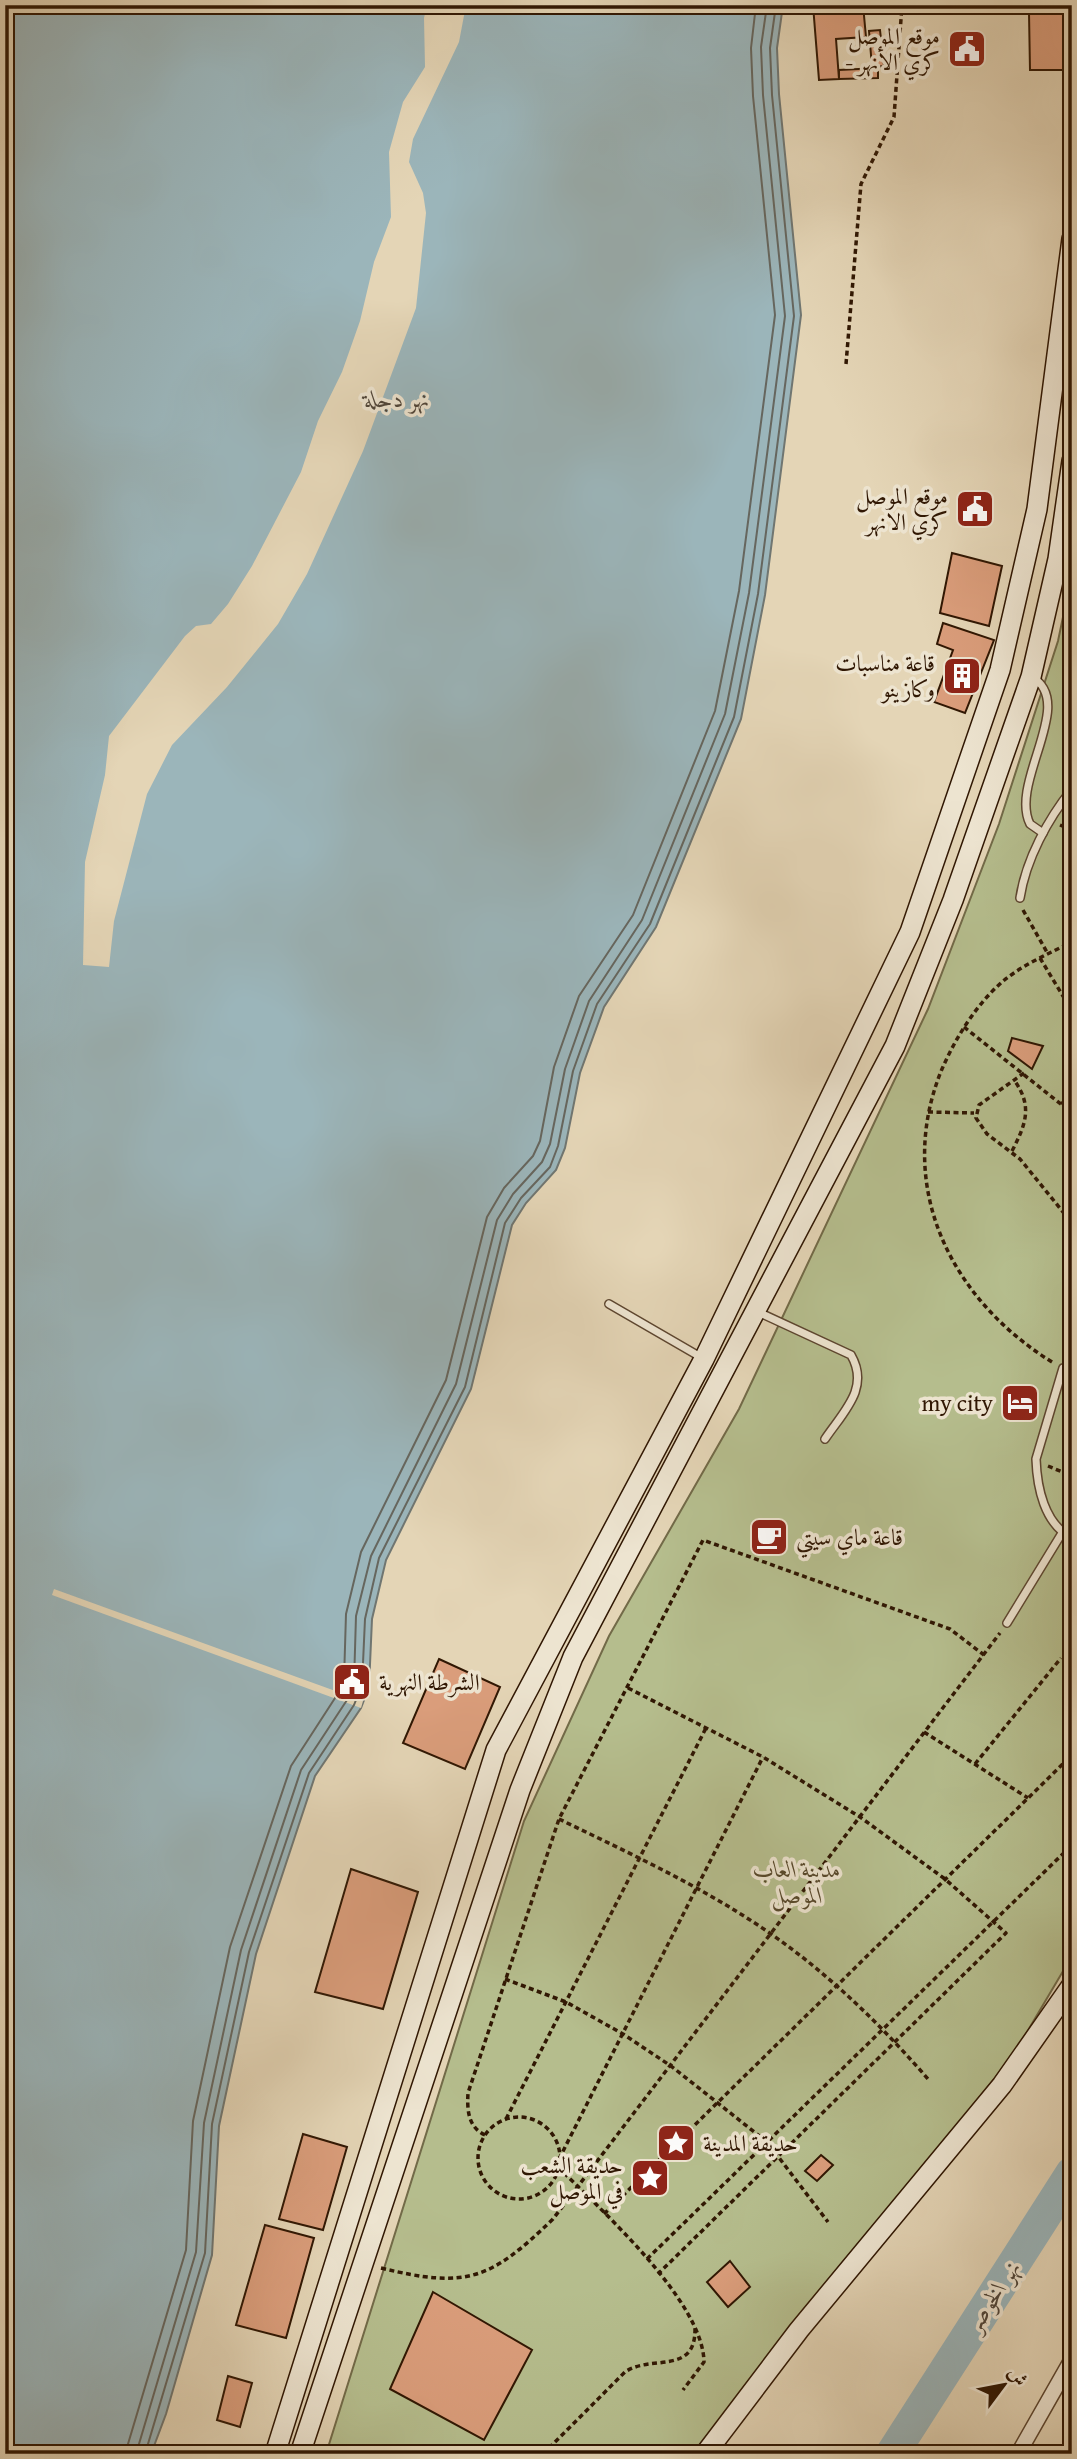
<svg xmlns="http://www.w3.org/2000/svg" width="1077" height="2459" font-family="'Gentium Book Plus',Amiri,serif">
  <rect width="100%" height="100%" fill="#e4d5b6"/>
  <filter id="stains"><feTurbulence type="fractalNoise" baseFrequency=".00286" numOctaves="4"/><feColorMatrix values="0 0 0 0 .2 0 0 0 0 .09 0 0 0 0 .02 0 0 0 .5 -.17"/></filter>
  <radialGradient id="worn" r=".72"><stop offset=".6" stop-color="#630" stop-opacity="0"/><stop offset="1" stop-color="#630" stop-opacity=".3"/></radialGradient>
  <!-- park -->
  <polygon fill="#b5bd8d" stroke="#726a48" stroke-width="2" points="1072,574 1072,1956 1014,2054 694,2454 326,2454 524,1821 609,1636 739,1409 928,1009 999,824 1058,641"/>
  <!-- water -->
  <polygon fill="#9bb5ba" stroke="#707671" stroke-width="2" points="5,5 783,5 777,48 779,94 801,315 765,595 741,719 656,927 604,1007 580,1073 565,1148 556,1170 526,1203 512,1225 471,1389 386,1560 372,1619 369,1687 361,1708 315,1776 256,1954 219,2126 212,2255 166,2414 151,2454 5,2454"/>
  <!-- pier -->
  <g fill="#e4d5b6">
    <polygon points="427,5 466,5 459,42 413,139 409,162 423,193 426,213 416,308 363,451 307,574 278,624 227,687 172,745 147,794 114,921 109,967 83,965 85,862 105,775 109,736 185,636 196,626 211,624 228,604 252,566 301,472 318,421 342,372 360,321 374,262 391,217 389,152 403,102 425,67 424,18"/>
    <polygon points="54,1589 363,1701 361,1708 52,1595"/>
  </g>
  <g fill="none" stroke-linecap="round" stroke-linejoin="round">
    <!-- shore -->
    <g stroke="#66665e" stroke-width="2">
      <polyline points="125,2454 186,2250 193,2121 230,1947 291,1766 337,1695 344,1680 346,1614 361,1552 446,1380 487,1217 504,1188 533,1156 540,1141 554,1067 579,996 633,915 715,711 739,591 775,315 753,96 751,48 756,5"/>
      <polyline points="136,2454 196,2252 204,2123 241,1950 301,1770 347,1700 354,1683 356,1616 371,1556 456,1384 497,1220 513,1194 542,1162 550,1144 565,1069 589,1001 642,920 725,714 749,593 785,316 763,95 761,47 767,5"/>
      <polyline points="145,2454 205,2253 212,2124 249,1952 309,1773 354,1705 362,1685 365,1619 379,1558 465,1387 505,1223 521,1198 550,1167 558,1146 573,1071 597,1004 650,924 734,717 758,594 794,316 772,95 770,48 776,5"/>
    </g>
    <!-- river -->
    <polyline stroke="#9bb5ba" stroke-width="33" points="892,2454 1072,2173"/>
  </g>
  <!-- building -->
  <g fill="#da9d7b" stroke="#301703" stroke-width="2">
    <polygon points="813,5 863,5 866,37 836,39 839,79 819,80"/>
    <polygon points="1029,13 1072,14 1072,70 1030,70"/>
    <polygon points="880,30 884,66 872,67 869,31"/>
    <polygon points="878,68 878,78 839,79 839,70"/>
    <polygon points="952,553 1002,566 989,626 940,613"/>
    <polygon points="943,623 994,640 965,713 934,702 953,650 937,644"/>
    <polygon points="1012,1038 1043,1046 1032,1069 1008,1051"/>
    <polygon points="1021,1397 1031,1406 1022,1418 1011,1409"/>
    <polygon points="439,1659 500,1687 465,1769 403,1743"/>
    <polygon points="351,1869 418,1892 383,2009 315,1992"/>
    <polygon points="303,2134 347,2147 323,2230 279,2219"/>
    <polygon points="821,2155 833,2165 817,2181 805,2171"/>
    <polygon points="265,2225 314,2238 286,2338 236,2325"/>
    <polygon points="730,2261 750,2287 728,2307 707,2282"/>
    <polygon points="433,2292 532,2350 484,2440 390,2389"/>
    <polygon points="228,2376 252,2383 240,2427 217,2420"/>
  </g>
  <g fill="none" stroke-linecap="round" stroke-linejoin="round">
    <defs>
      <g id="lane">
        <path d="M1032,677C1077,703 1009,782 1030,824L1043,833"/>
        <path d="M1020,898C1026,859 1048,819 1072,789"/>
        <polyline points="609,1304 704,1359"/>
        <path d="M758,1312L851,1355C870,1388 844,1411 825,1439"/>
        <path d="M1063,1368L1036,1459C1037,1487 1044,1524 1072,1538"/>
        <polyline points="1007,1623 1062,1533"/>
      </g>
      <polyline id="street" points="1018,2454 1072,2359"/>
      <g id="secondary">
        <polyline points="275,2454 496,1750 704,1359 910,932 1000,670 1037,509 1072,239"/>
        <polyline points="300,2454 520,1790 573,1657 895,1046 953,900 1031,677 1058,559 1072,461"/>
        <polyline points="705,2454 799,2330 1002,2085 1072,1985"/>
      </g>
    </defs>
    <!-- lane casing -->
    <use href="#lane" stroke="#5d4630" stroke-width="10"/>
    <!-- street casing -->
    <use href="#street" stroke="#5d4630" stroke-width="17"/>
    <!-- secondary casing -->
    <use href="#secondary" stroke="#301703" stroke-width="22"/>
    <!-- path -->
    <g stroke="#301703" stroke-width="3.5" stroke-dasharray="5 3.5" stroke-linecap="butt">
      <polyline points="846,364 861,184 894,117 902,5"/>
      <polyline points="1060,825 1072,830"/>
      <polyline points="1023,910 1048,954"/>
      <polyline points="1040,958 1072,1011"/>
      <polyline points="964,1027 1072,1113"/>
      <polyline points="1024,1073 979,1105 976,1118 987,1134 1020,1159 1072,1223"/>
      <polyline points="1061,1104 1072,1095"/>
      <polyline points="928,1112 974,1113"/>
      <path d="M1012,1151C1026,1124 1033,1106 1014,1080"/>
      <path d="M1052,1362C950,1299 894,1185 942,1069C956,1037 976,1005 1002,982C1022,965 1048,954 1072,942"/>
      <polyline points="1048,1466 1072,1476"/>
      <polyline points="628,1688 763,1757 860,1817 945,1879 1006,1933 658,2274"/>
      <polyline points="924,1732 1028,1798"/>
      <polyline points="975,1764 1061,1658"/>
      <path d="M559,1819C631,1854 705,1888 771,1934C830,1975 881,2025 928,2079"/>
      <polyline points="505,1979 566,2002 623,2034 671,2066 767,2142 828,2222"/>
      <circle cx="519" cy="2158" r="41"/>
      <polyline points="506,2119 706,1728"/>
      <path d="M485,2135C468,2127 467,2110 468,2093L559,1819L703,1540L950,1629L984,1655"/>
      <polyline points="559,2159 763,1757"/>
      <path d="M558,2167C601,2210 703,2301 704,2362L683,2390"/>
      <polyline points="604,2214 1072,1755"/>
      <polyline points="647,2259 1072,1845"/>
      <path d="M381,2268C467,2289 490,2280 553,2219L1000,1633"/>
      <path d="M543,2454L625,2372C651,2354 696,2376 695,2328"/>
    </g>
    <!-- lane -->
    <use href="#lane" stroke="#ede4d0" stroke-width="7"/>
    <!-- street -->
    <use href="#street" stroke="#ede4d0" stroke-width="14"/>
    <!-- secondary -->
    <use href="#secondary" stroke="#ede4d0" stroke-width="19"/>
  </g>
  <!-- icons -->
  <defs>
    <symbol id="civic-square" viewBox="-11 -11 22 22"><rect x="-9" y="-9" width="18" height="18" rx="4" fill="#8f2418" stroke="#ede4d0"/><path d="M-.6-6.5H3V-4.5H.6V-3L4-1V1h2V6H-6V1h2V-1L-.6-3ZM-1.2 2.5V6h2.4V2.5Z" fill="#fff"/></symbol>
    <symbol id="building-square" viewBox="-11 -11 22 22"><rect x="-9" y="-9" width="18" height="18" rx="4" fill="#8f2418" stroke="#ede4d0"/><path d="M-4-6H4V6H1V3H-1V6H-4ZM-2.5-4.3h1.7v1.8h-1.7ZM.8-4.3h1.7v1.8H.8ZM-2.5-1h1.7V.8h-1.7ZM.8-1h1.7V.8H.8Z" fill="#fff"/></symbol>
    <symbol id="hotel-square" viewBox="-11 -11 22 22"><rect x="-9" y="-9" width="18" height="18" rx="4" fill="#8f2418" stroke="#ede4d0"/><path d="M-6-4.5h1.5V1H6V5H4.5V3h-9V5H-6ZM-4 0a1.8 1.8 0 1 1 3.6 0ZM.5 0V-2.5h3Q6-2.5 6 0Z" fill="#fff"/></symbol>
    <symbol id="cafe-square" viewBox="-11 -11 22 22"><rect x="-9" y="-9" width="18" height="18" rx="4" fill="#8f2418" stroke="#ede4d0"/><path d="M-5.5-4.5H6V0H3Q3 3.5 0 3.5H-2.5Q-5.5 3.5-5.5 0ZM3-3.2v2h1.7v-2ZM-6 4.5H4V6H-6Z" fill="#fff"/></symbol>
    <symbol id="sight-square" viewBox="-11 -11 22 22"><rect x="-9" y="-9" width="18" height="18" rx="4" fill="#8f2418" stroke="#ede4d0"/><path d="M0-6L1.8-2.2L6-1.7L2.9 1.2L3.7 5.4L0 3.3L-3.7 5.4L-2.9 1.2L-6-1.7L-1.8-2.2Z" fill="#fff"/></symbol>
  </defs>
  <g fill-rule="evenodd">
    <use href="#civic-square" x="945" y="27" width="44" height="44"/>
    <use href="#civic-square" x="953" y="487" width="44" height="44"/>
    <use href="#building-square" x="940" y="654" width="44" height="44"/>
    <use href="#hotel-square" x="998" y="1381" width="44" height="44"/>
    <use href="#cafe-square" x="747" y="1515" width="44" height="44"/>
    <use href="#civic-square" x="330" y="1660" width="44" height="44"/>
    <use href="#sight-square" x="654" y="2121" width="44" height="44"/>
    <use href="#sight-square" x="628" y="2156" width="44" height="44"/>
  </g>
  <g text-anchor="middle" stroke-width="7" stroke-linejoin="round" paint-order="stroke">
    <!-- poi labels -->
    <g font-size="23" fill="#301703" stroke="#ede4d0" text-anchor="end">
      <text x="940" y="44">موقع الموصل<tspan x="940" dy="26">- كري الأنهر</tspan></text>
      <text x="948" y="504">موقع الموصل<tspan x="948" dy="26">كري الانهر</tspan></text>
      <text x="935" y="671">قاعة مناسبات<tspan x="935" dy="26">وكازينو</tspan></text>
      <text x="993" y="1411">my city</text>
      <text x="796" y="1545" text-anchor="start">قاعة ماي سيتي</text>
      <text x="379" y="1690" text-anchor="start">الشرطة النهرية</text>
      <text x="703" y="2151" text-anchor="start">حديقة المدينة</text>
      <text x="623" y="2173">حديقة الشعب<tspan x="623" dy="26">في الموصل</tspan></text>
    </g>
    <!-- park labels -->
    <g font-size="23" font-style="italic" fill="#58492c" stroke="#ede4d0">
      <text x="797" y="1877">مدينة العاب<tspan x="797" dy="26">الموصل</tspan></text>
    </g>
    <!-- water labels -->
    <g font-size="24" font-style="italic" fill="#50463a" stroke="#ede4d0">
      <text x="397" y="407">نهر دجلة</text>
      <text transform="translate(993 2296) rotate(-57)" y="8">نهر الخوصر</text>
    </g>
  </g>
  <!-- margin -->
  <rect width="1077" height="2459" fill="none" stroke="#e4d5b6" stroke-width="28"/>
  <rect x="7" y="7" width="1063" height="2445" fill="none" stroke="#301703" stroke-width="3.5"/>
  <rect x="14" y="14" width="1049" height="2431" fill="none" stroke="#301703" stroke-width="2"/>
  <!-- north arrow -->
  <g transform="translate(1004 2385) rotate(58)" stroke="#ede4d0" stroke-width="5" paint-order="stroke">
  <path d="M0-5L12 26L0 18L-12 26Z" fill="#301703"/>
  <text y="-10" font-size="19" font-weight="bold" text-anchor="middle" fill="#301703">ش</text>
  </g>
  <rect width="100%" height="100%" filter="url(#stains)"/>
  <rect width="100%" height="100%" fill="url(#worn)"/>
</svg>
